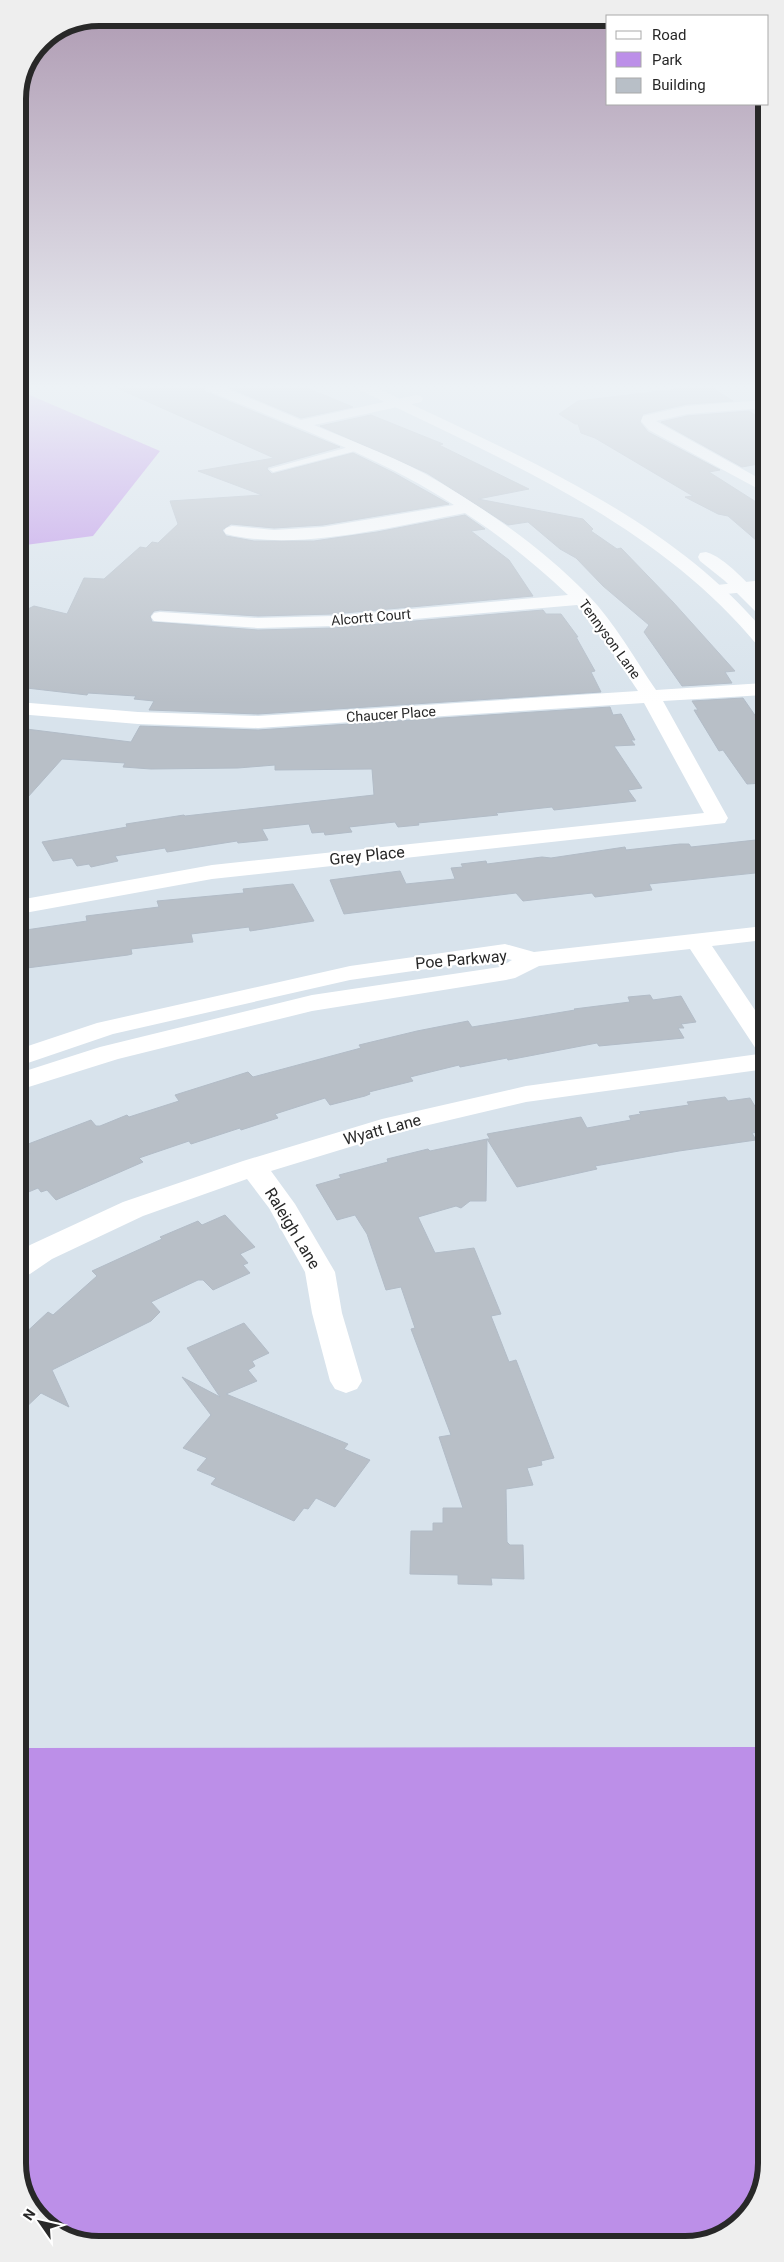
<svg xmlns="http://www.w3.org/2000/svg" width="784" height="2262" font-family="Roboto,sans-serif">
  <rect width="100%" height="100%" fill="#d8e3ec"/>
  <!-- green -->
  <g fill="#bc8fe8">
    <polygon points="18,390 160,451 93,536 18,546"/>
    <polygon points="766,1747 766,2163 749,2213 706,2242 94,2244 46,2224 20,2184 20,1748"/>
  </g>
  <!-- building -->
  <g fill="#b8bfc7" stroke="#b2bcc7">
    <polygon points="115,387 203,387 206,392 340,447 268,467 267,469 272,474 353,453 394,473 449,504 323,525 274,528 231,524 222,530 226,536 254,541 314,541 377,532 465,515 485,529 471,531 509,560 533,596 333,614 258,616 160,610 154,611 150,616 152,622 258,630 333,628 543,610 546,614 561,614 578,637 576,637 595,671 591,672 601,692 258,714 149,710 154,701 134,699 136,696 88,693 87,695 18,687 18,614 34,606 67,614 84,578 104,579 140,547 146,548 152,542 158,543 178,524 170,501 262,495 198,471 274,458"/>
    <polygon points="227,387 305,387 353,407 301,418"/>
    <polygon points="694,387 711,387 733,401 687,404 643,414 640,422 648,432 720,470 709,472 764,507 759,507 764,511 764,547 728,516 718,514 685,497 693,496 595,438 581,433 578,424 575,424 559,414 578,401"/>
    <polygon points="749,411 764,421 764,435 755,436 764,441 764,463 742,467 661,422 687,416"/>
    <polygon points="371,415 443,444 439,445 529,489 478,499 583,519 593,529 591,531 617,549 621,548 673,602 735,671 725,672 732,683 682,686 644,632 649,625 603,586 576,558 560,549 528,522 508,525 427,473 320,426"/>
    <polygon points="743,698 759,721 765,721 765,783 747,784 723,750 719,751 694,710 698,710 692,701"/>
    <polygon points="610,707 613,715 621,714 635,740 631,740 635,745 614,746 642,788 628,790 636,801 554,810 552,807 496,813 498,815 418,823 419,825 398,827 395,822 349,827 352,832 325,835 324,832 312,833 309,824 262,829 268,840 238,843 237,841 167,852 165,848 115,856 118,861 91,867 89,864 77,866 72,858 53,861 42,842 127,827 126,824 184,815 185,816 374,795 372,769 275,770 275,765 238,768 151,769 123,767 125,763 62,759 19,807 18,728 131,742 140,726 258,730"/>
    <polygon points="765,839 765,872 649,884 652,890 595,897 592,893 523,901 516,893 344,914 330,880 400,871 406,884 455,879 451,868 463,867 461,864 486,861 487,864 542,857 551,858 625,847 626,850 680,844 689,844 691,847"/>
    <polygon points="293,884 314,921 250,931 249,927 191,934 193,942 131,949 132,954 128,955 19,969 19,931 87,921 86,916 159,907 157,901 244,893 243,889"/>
    <polygon points="650,995 653,1000 681,996 696,1022 681,1024 684,1028 678,1028 684,1038 599,1046 597,1043 508,1060 507,1058 460,1067 459,1065 410,1077 413,1081 369,1092 370,1094 365,1096 330,1105 325,1098 275,1114 278,1118 241,1130 240,1128 191,1144 189,1141 139,1158 143,1162 56,1200 47,1190 41,1192 38,1188 19,1196 19,1159 30,1154 23,1146 91,1120 96,1126 100,1126 127,1115 129,1117 179,1101 175,1095 248,1072 253,1077 361,1048 359,1045 417,1031 468,1021 472,1027 575,1010 574,1009 630,1002 628,997"/>
    <polygon points="725,1097 728,1101 750,1098 765,1123 765,1131 752,1133 756,1140 679,1151 595,1166 597,1169 517,1187 487,1139 490,1139 487,1134 581,1117 587,1128 631,1120 629,1116 641,1114 639,1112 689,1105 687,1102"/>
    <polygon points="487,1139 486,1201 470,1201 461,1208 456,1206 418,1217 435,1253 474,1248 501,1314 491,1316 509,1362 516,1360 554,1458 541,1461 542,1465 527,1468 533,1485 506,1489 507,1542 510,1545 523,1545 524,1579 491,1578 492,1585 458,1584 458,1575 410,1574 411,1531 433,1531 433,1523 443,1523 443,1508 463,1508 439,1437 451,1435 411,1329 415,1328 401,1287 386,1290 367,1234 355,1215 337,1220 316,1185 341,1178 339,1175 388,1162 387,1159 428,1149 430,1151"/>
    <polygon points="225,1215 255,1247 240,1254 248,1263 243,1265 250,1273 213,1290 203,1280 198,1280 151,1302 160,1312 151,1321 52,1370 69,1407 41,1393 19,1414 19,1339 48,1312 53,1315 97,1276 92,1271 162,1239 160,1237 198,1221 202,1225"/>
    <polygon points="244,1323 269,1353 252,1361 255,1366 248,1370 257,1381 226,1394 348,1444 344,1449 370,1460 335,1507 316,1498 308,1509 304,1508 294,1521 211,1484 216,1478 197,1470 207,1458 183,1448 211,1415 182,1377 220,1397 187,1348"/>
  </g>
  <g fill="none" stroke-linecap="round" stroke-linejoin="round">
    <!-- service -->
    <polygon fill="#fff" fill-rule="evenodd" points="356,445 359,446 359,450 273,472 269,469"/>
    <!-- minor -->
    <g fill="#fff" fill-rule="evenodd">
      <path d="M205,387H223L301,420L416,395L421,396L423,399L421,402L314,425C356,443 401,459 441,483C493,514 545,551 588,595C615,623 634,658 656,690L764,683V695L663,701L728,818L725,823L212,879L19,914V900L212,865L704,813L644,703L258,728L138,724L18,714V702L138,712L258,716L638,691L594,625L577,605L333,626L258,628L154,621L151,617L154,613L160,612L258,618L333,616L568,595C535,564 502,537 465,513C394,526 297,552 226,534L224,531L226,528L232,526L274,530L323,527L454,505C379,456 289,425 207,390Z"/>
      <polygon points="764,400 764,408 687,414 656,421 764,481 764,492 649,430 641,421 643,416 687,406"/>
      <polygon points="764,580 764,590 717,595 711,594 708,590 711,586 717,585"/>
      <polygon points="765,926 765,940 712,946 765,1025 765,1052 756,1049 690,949 539,966 515,978 506,980 312,1011 118,1059 19,1090 19,1073 100,1047 312,995 500,967 512,960 504,958 350,980 113,1034 19,1066 19,1049 97,1023 350,966 505,944 534,952"/>
      <polygon points="765,1053 765,1069 526,1102 399,1132 271,1171 295,1204 335,1272 342,1313 362,1381 357,1389 346,1393 335,1389 330,1381 312,1313 305,1272 269,1208 247,1179 143,1216 52,1259 30,1274 19,1277 19,1253 30,1245 123,1202 243,1161 382,1119 526,1086"/>
    </g>
    <!-- secondary -->
    <g fill="#fff" fill-rule="evenodd">
      <path d="M358,387H375C510,452 666,514 764,631V647L758,646C656,522 501,459 360,390Z"/>
      <path d="M706,552C725,557 750,586 764,600V615L758,614L725,581L700,561L698,557L700,553Z"/>
    </g>
  </g>
  <!-- sky -->
  <linearGradient id="sky" x2="0" y2="1"><stop stop-color="#ae9ab2"/><stop offset="0.55" stop-color="#edf2f6"/><stop offset="1" stop-color="#edf2f6" stop-opacity="0"/></linearGradient>
  <rect width="784" height="703" fill="url(#sky)"/>
  <g text-anchor="middle" stroke-width="4.5" stroke-linejoin="round" paint-order="stroke">
    <!-- far-street labels -->
    <g font-size="14" fill="#282828" stroke="#fff">
      <text transform="translate(371 617) rotate(-5)" y="5">Alcortt Court</text>
      <text transform="translate(610 639) rotate(54)" y="5">Tennyson Lane</text>
      <text transform="translate(391 714) rotate(-4)" y="5">Chaucer Place</text>
    </g>
    <!-- street labels -->
    <g font-size="16" fill="#282828" stroke="#fff">
      <text transform="translate(367 855) rotate(-6)" y="6">Grey Place</text>
      <text transform="translate(461 959) rotate(-5)" y="6">Poe Parkway</text>
      <text transform="translate(382 1129) rotate(-15)" y="6">Wyatt Lane</text>
      <text transform="translate(293 1228) rotate(59)" y="6">Raleigh Lane</text>
    </g>
  </g>
  <!-- crop -->
  <path d="M0 0H784V2262H0ZM99 26H685A73 73 0 0 1 758 99V2163A73 73 0 0 1 685 2236H99A73 73 0 0 1 26 2163V99A73 73 0 0 1 99 26Z" fill="#eee" fill-rule="evenodd"/>
  <path fill="none" stroke="#282828" stroke-width="6" d="M99 26H685A73 73 0 0 1 758 99V2163A73 73 0 0 1 685 2236H99A73 73 0 0 1 26 2163V99A73 73 0 0 1 99 26Z"/>
  <!-- legend -->
  <rect x="606" y="15" width="162" height="90" fill="#ffffff" stroke="#a9a9a9"/>
  <rect x="616" y="31" width="25" height="8" fill="#ffffff" stroke="#a9a9a9"/>
  <text x="652" y="40" font-size="15" fill="#282828">Road</text>
  <rect x="616" y="52" width="25" height="15" fill="#bc8fe8" stroke="#a9a9a9"/>
  <text x="652" y="65" font-size="15" fill="#282828">Park</text>
  <rect x="616" y="78" width="25" height="15" fill="#b8bfc7" stroke="#a9a9a9"/>
  <text x="652" y="90" font-size="15" fill="#282828">Building</text>
  <!-- north arrow -->
  <g transform="translate(40 2222) rotate(304)" stroke="#ffffff" stroke-width="4" paint-order="stroke">
  <path d="M0-4L9 19L0 12L-9 19Z" fill="#282828"/>
  <text y="-8" font-size="14" font-weight="bold" text-anchor="middle" fill="#282828">N</text>
  </g>
</svg>
